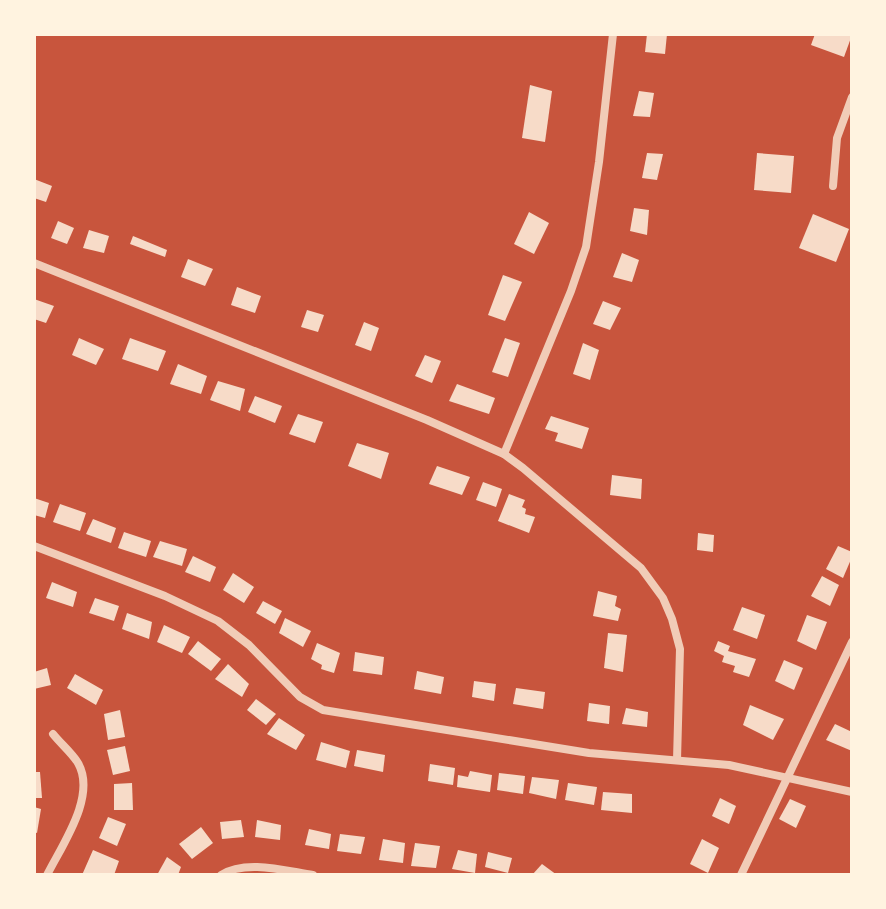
<svg xmlns="http://www.w3.org/2000/svg" width="886" height="909" font-family="'Space Grotesk',sans-serif">
  <rect width="100%" height="100%" fill="#c8553d"/>
  <!-- building -->
  <g fill="#f7dbc8">
    <polygon points="647,34 667,34 665,54 645,52"/>
    <polygon points="815,34 852,34 852,35 844,57 811,45"/>
    <polygon points="530,85 552,91 545,142 522,138"/>
    <polygon points="639,91 654,93 650,117 633,116"/>
    <polygon points="647,153 663,154 657,180 642,178"/>
    <polygon points="757,153 794,156 791,193 754,190"/>
    <polygon points="34,179 52,186 46,202 34,198"/>
    <polygon points="634,208 649,210 647,235 630,231"/>
    <polygon points="529,212 549,223 534,254 514,244"/>
    <polygon points="813,214 849,229 836,262 799,248"/>
    <polygon points="58,221 74,228 67,244 51,238"/>
    <polygon points="89,230 109,236 104,253 83,248"/>
    <polygon points="133,236 167,250 165,257 130,244"/>
    <polygon points="622,253 639,260 632,282 613,277"/>
    <polygon points="188,259 213,269 205,286 181,277"/>
    <polygon points="503,275 522,282 505,321 488,315"/>
    <polygon points="237,287 261,296 255,313 231,305"/>
    <polygon points="34,299 54,306 46,323 34,319"/>
    <polygon points="603,301 621,308 610,330 593,324"/>
    <polygon points="307,310 324,315 318,332 301,327"/>
    <polygon points="364,322 379,328 371,351 355,345"/>
    <polygon points="79,338 104,349 96,365 72,355"/>
    <polygon points="130,338 166,351 158,371 122,359"/>
    <polygon points="505,338 520,343 508,377 492,372"/>
    <polygon points="583,343 599,350 590,380 573,374"/>
    <polygon points="425,355 441,361 432,383 415,376"/>
    <polygon points="178,364 207,376 201,394 170,384"/>
    <polygon points="218,381 245,389 240,411 210,400"/>
    <polygon points="457,384 495,398 489,414 449,401"/>
    <polygon points="255,396 282,406 275,423 248,412"/>
    <polygon points="298,414 323,422 315,443 289,434"/>
    <polygon points="551,416 589,428 582,449 555,441 558,433 545,429"/>
    <polygon points="357,443 389,453 381,479 348,466"/>
    <polygon points="437,466 470,477 462,495 429,484"/>
    <polygon points="612,475 642,479 641,499 610,495"/>
    <polygon points="483,482 502,489 496,507 476,500"/>
    <polygon points="509,494 525,500 522,507 526,509 525,514 535,517 529,533 498,521"/>
    <polygon points="34,498 49,503 45,518 34,515"/>
    <polygon points="60,504 86,513 80,531 53,522"/>
    <polygon points="93,519 116,528 111,543 86,534"/>
    <polygon points="124,532 151,541 146,557 118,548"/>
    <polygon points="698,533 714,535 713,552 697,550"/>
    <polygon points="160,541 187,549 182,566 153,557"/>
    <polygon points="838,546 852,552 852,557 843,578 826,569"/>
    <polygon points="193,556 216,567 210,582 185,572"/>
    <polygon points="233,573 254,587 244,603 223,590"/>
    <polygon points="822,576 839,585 830,606 811,596"/>
    <polygon points="52,582 77,592 73,607 46,598"/>
    <polygon points="598,591 617,596 615,606 621,609 618,621 593,616"/>
    <polygon points="95,598 119,606 114,621 89,613"/>
    <polygon points="263,601 282,611 275,624 256,613"/>
    <polygon points="742,607 765,615 757,639 733,630"/>
    <polygon points="127,613 152,622 149,639 122,629"/>
    <polygon points="807,615 827,622 816,650 797,641"/>
    <polygon points="285,618 311,631 303,647 279,633"/>
    <polygon points="164,625 190,637 182,653 157,642"/>
    <polygon points="608,633 627,635 623,672 604,668"/>
    <polygon points="198,641 221,659 211,671 188,654"/>
    <polygon points="718,641 730,646 728,651 756,659 749,677 733,672 735,666 722,662 724,656 714,651"/>
    <polygon points="317,643 340,653 334,673 321,669 322,665 311,659"/>
    <polygon points="355,652 384,657 382,675 353,671"/>
    <polygon points="784,660 803,668 794,690 775,681"/>
    <polygon points="228,664 249,684 242,697 215,679"/>
    <polygon points="47,668 51,685 34,689 34,672"/>
    <polygon points="417,671 444,677 441,694 414,689"/>
    <polygon points="75,674 103,690 96,705 67,688"/>
    <polygon points="474,681 496,684 494,701 472,697"/>
    <polygon points="516,688 545,692 543,709 513,704"/>
    <polygon points="256,699 276,714 266,725 247,710"/>
    <polygon points="589,703 610,706 609,724 587,721"/>
    <polygon points="750,705 784,719 773,740 743,725"/>
    <polygon points="626,708 648,712 647,727 622,724"/>
    <polygon points="120,710 125,737 108,740 104,714"/>
    <polygon points="279,718 305,735 296,750 267,734"/>
    <polygon points="835,724 852,732 852,751 826,740"/>
    <polygon points="321,742 350,751 346,768 316,760"/>
    <polygon points="125,746 130,771 113,775 107,750"/>
    <polygon points="357,750 385,755 383,772 354,766"/>
    <polygon points="430,764 455,768 453,785 428,781"/>
    <polygon points="470,771 492,775 490,792 457,787 458,775 468,777"/>
    <polygon points="34,772 40,772 42,798 34,798"/>
    <polygon points="499,773 525,776 523,794 497,790"/>
    <polygon points="532,777 559,780 556,799 529,793"/>
    <polygon points="132,783 133,810 114,810 114,784"/>
    <polygon points="568,783 597,787 594,805 565,800"/>
    <polygon points="603,792 632,794 632,813 601,810"/>
    <polygon points="720,798 736,806 729,824 712,816"/>
    <polygon points="790,799 806,806 796,828 779,819"/>
    <polygon points="34,807 41,809 37,833 34,832"/>
    <polygon points="108,817 126,824 117,846 99,838"/>
    <polygon points="241,820 244,837 222,839 220,822"/>
    <polygon points="257,820 281,825 280,840 255,837"/>
    <polygon points="201,827 213,843 192,859 179,844"/>
    <polygon points="309,829 331,834 329,849 305,845"/>
    <polygon points="340,834 365,837 361,854 337,851"/>
    <polygon points="383,839 405,843 403,863 379,860"/>
    <polygon points="702,839 719,848 708,873 690,864"/>
    <polygon points="415,843 440,846 436,868 411,866"/>
    <polygon points="93,850 119,861 114,875 104,873 103,875 82,875"/>
    <polygon points="458,850 477,854 475,873 452,869"/>
    <polygon points="488,852 512,858 508,873 485,867"/>
    <polygon points="167,857 181,867 178,875 157,875"/>
    <polygon points="542,864 557,875 532,875"/>
  </g>
  <g fill="none" stroke-linecap="round" stroke-linejoin="round">
    <!-- minor -->
    <g stroke="#f1ccb7" stroke-width="8">
      <polyline points="833,186 837,138 852,97"/>
      <polyline points="34,263 427,420 504,454 523,468 641,568 663,598 672,619 680,649 677,760"/>
      <polyline points="504,454 571,291 586,247 599,162 613,34"/>
      <polyline points="34,546 165,596 218,621 249,645 300,697 323,710 589,753 729,765 852,792"/>
      <path d="M47,875C62,845 97,796 78,763C72,753 61,744 53,734"/>
      <path d="M221,875C246,859 286,871 313,875"/>
      <polyline points="741,875 852,642"/>
    </g>
  </g>
  <!-- border -->
  <rect width="886" height="909" fill="none" stroke="#fff3e0" stroke-width="72"/>
</svg>
